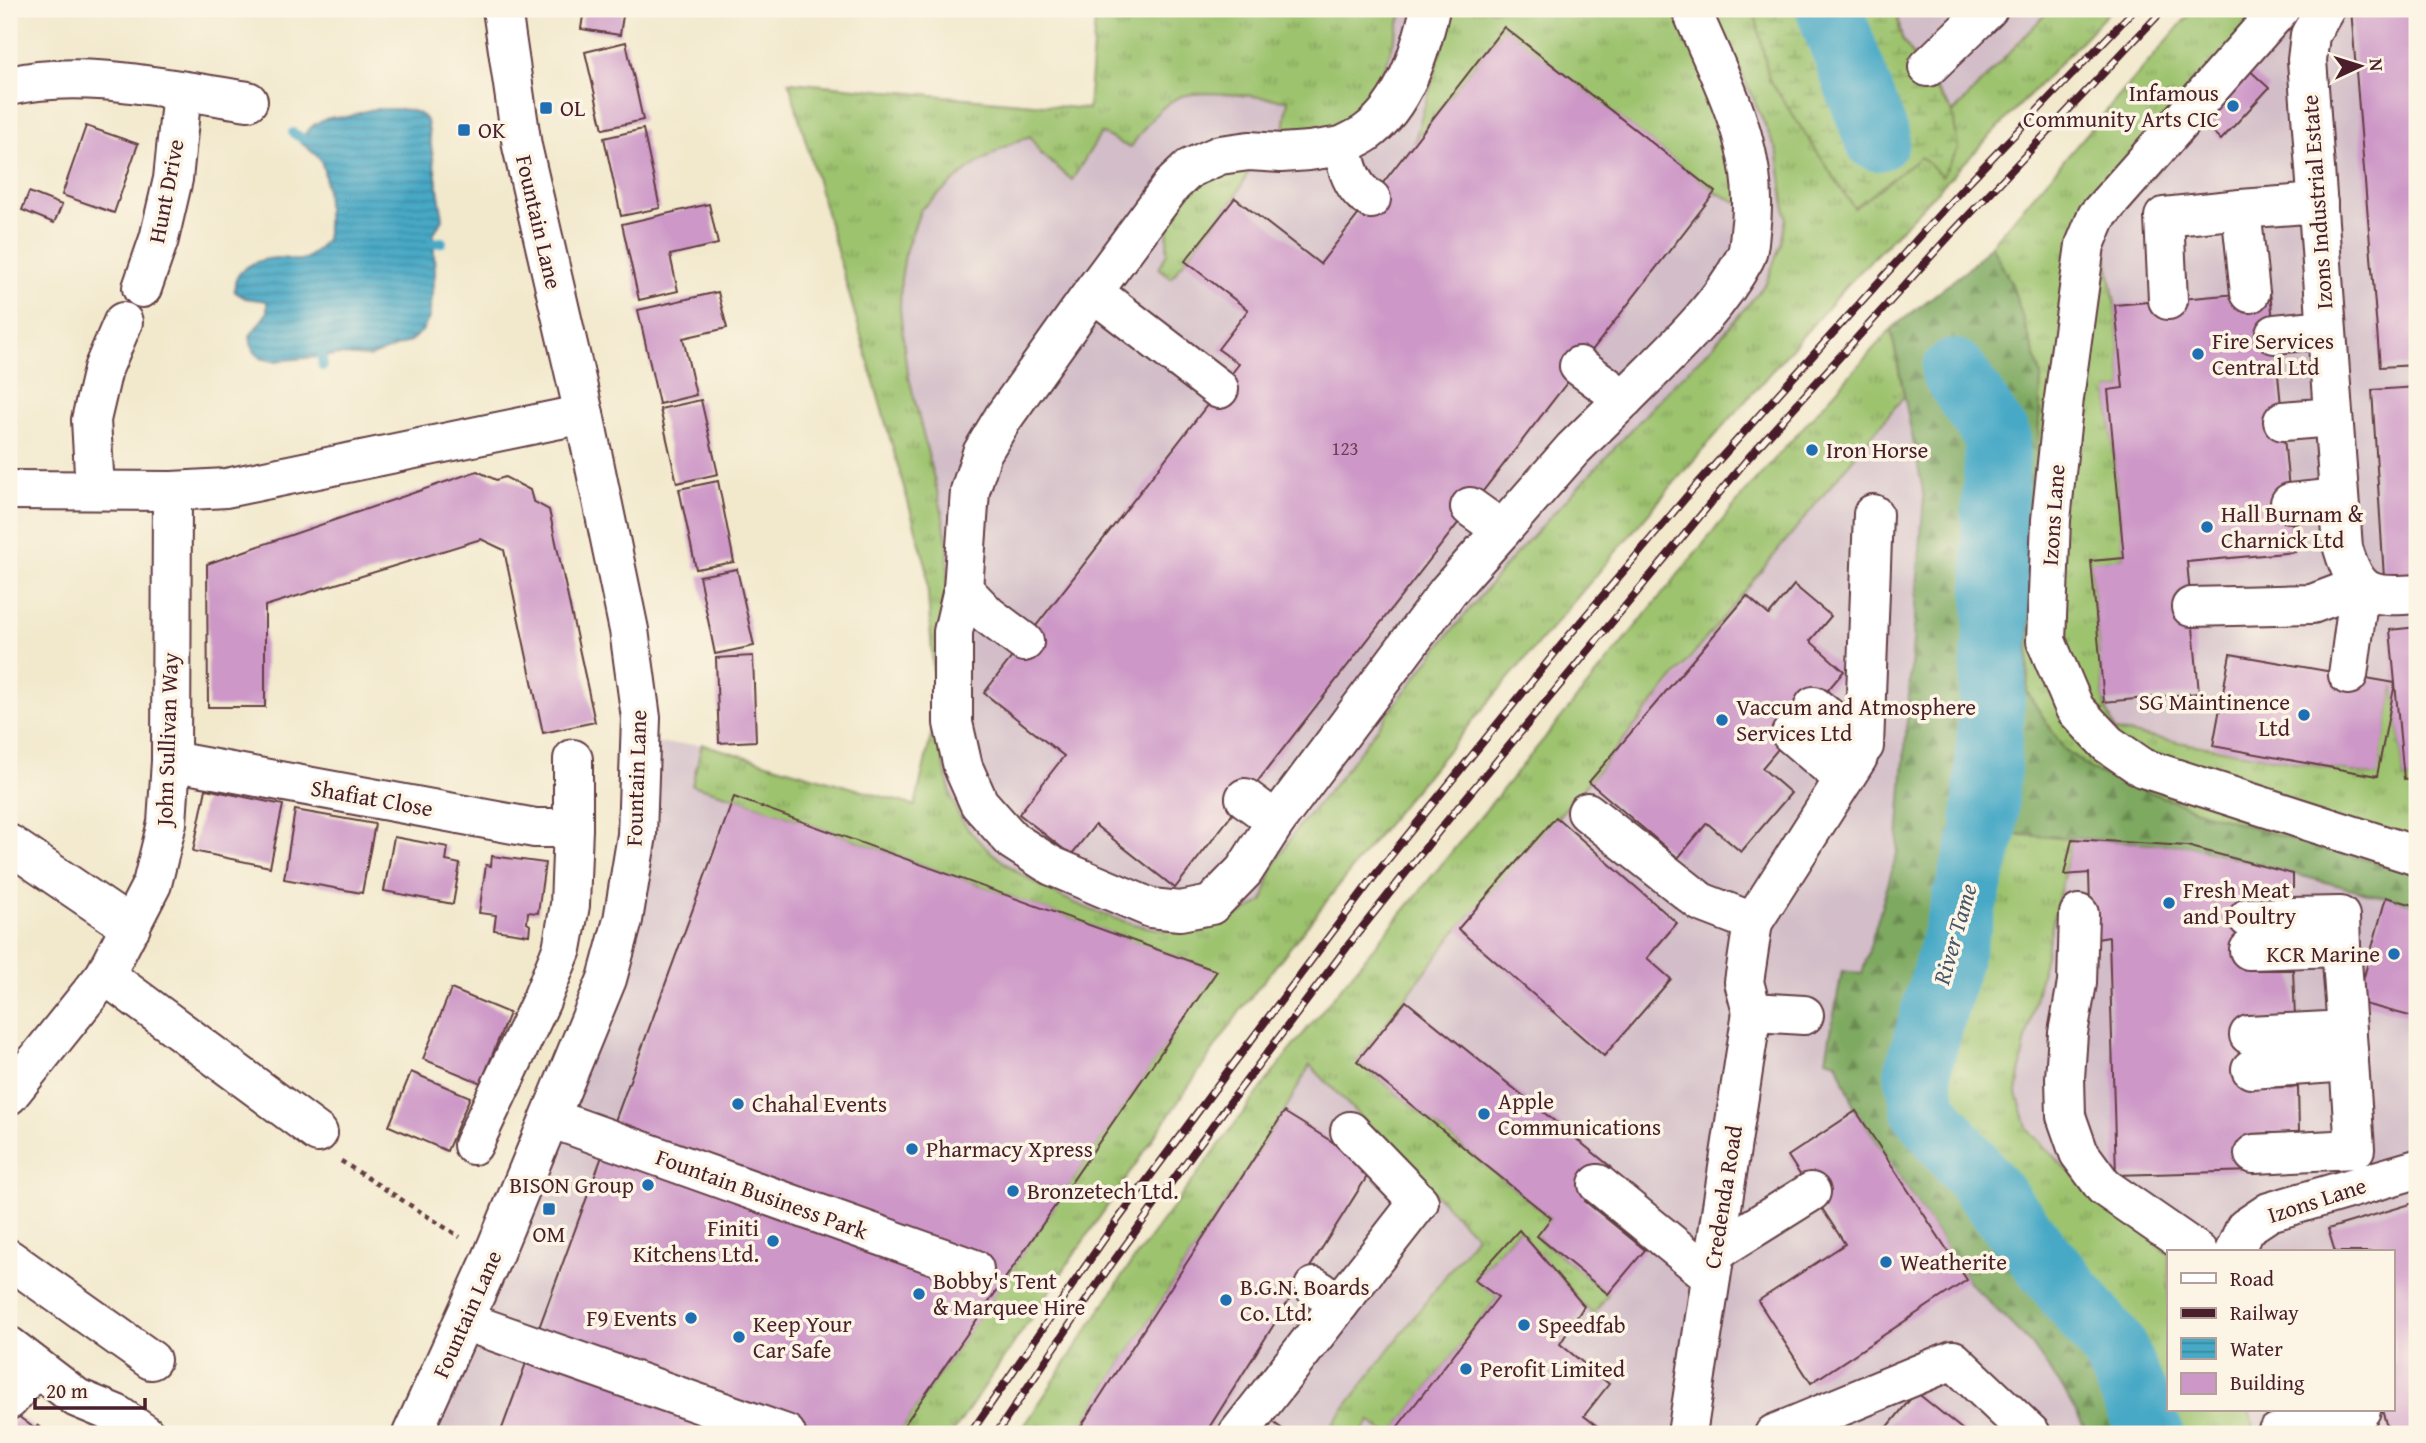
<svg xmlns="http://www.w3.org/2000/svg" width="2426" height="1443" font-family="'Gentium Book Plus',serif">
  <defs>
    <pattern id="grass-tufts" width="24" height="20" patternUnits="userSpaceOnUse" patternTransform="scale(1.75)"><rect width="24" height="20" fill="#9dc36e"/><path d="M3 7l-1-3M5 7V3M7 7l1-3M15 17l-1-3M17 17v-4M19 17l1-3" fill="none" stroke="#829e5b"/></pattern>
    <pattern id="forest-firs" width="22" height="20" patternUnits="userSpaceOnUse" patternTransform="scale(1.75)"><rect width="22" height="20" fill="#7ea961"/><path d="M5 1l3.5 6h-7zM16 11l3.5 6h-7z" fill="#698950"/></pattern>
    <pattern id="wetland-marsh" width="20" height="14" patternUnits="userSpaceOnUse" patternTransform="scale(1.75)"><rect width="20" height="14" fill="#9dc36e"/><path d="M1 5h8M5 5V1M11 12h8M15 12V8" fill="none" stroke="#829e5b"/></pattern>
    <pattern id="water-rules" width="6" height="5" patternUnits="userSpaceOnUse" patternTransform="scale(1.75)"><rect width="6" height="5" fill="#46a9c6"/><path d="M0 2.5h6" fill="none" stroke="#3c89a1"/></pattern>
  </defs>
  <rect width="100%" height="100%" fill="#fcf5e5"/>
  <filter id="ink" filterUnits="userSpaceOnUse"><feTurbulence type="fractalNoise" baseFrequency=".0143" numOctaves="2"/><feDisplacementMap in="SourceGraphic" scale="14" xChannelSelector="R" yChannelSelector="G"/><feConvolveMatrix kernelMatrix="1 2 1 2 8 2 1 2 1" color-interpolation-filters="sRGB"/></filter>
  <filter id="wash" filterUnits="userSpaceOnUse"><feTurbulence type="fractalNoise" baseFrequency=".00686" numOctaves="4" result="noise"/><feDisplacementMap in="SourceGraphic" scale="28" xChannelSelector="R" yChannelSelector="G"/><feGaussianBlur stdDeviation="1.57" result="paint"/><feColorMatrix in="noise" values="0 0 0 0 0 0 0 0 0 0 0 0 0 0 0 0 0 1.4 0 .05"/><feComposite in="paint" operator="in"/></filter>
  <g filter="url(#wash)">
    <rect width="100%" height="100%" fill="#f2e9cd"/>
    <!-- industrial -->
    <g fill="#d2bdc8">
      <polygon points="1096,9 1754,9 1854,208 1217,971 898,1434 412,1434 607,979 640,744 702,744 915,806 936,714 926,565 789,82 1088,109"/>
      <polygon points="1896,9 2050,9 1953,114 1902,39"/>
      <polygon points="2300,9 2417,9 2417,799 2213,746 2115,731 2070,624 2103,232"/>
      <polygon points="1900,375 1924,496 1906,755 1897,853 1862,974 1842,971 1837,1061 1856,1111 1967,1280 2031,1344 2063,1389 2088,1434 1076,1434 1284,1112 1310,1064"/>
      <polygon points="2072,839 2187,846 2417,906 2417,1434 2256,1434 2249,1410 2393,1410 2393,1252 2169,1252 2105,1203 2064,1167 2027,1126 2017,1093 2024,1048"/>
    </g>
    <!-- grass -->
    <g fill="url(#grass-tufts)" stroke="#74714c" stroke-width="2">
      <path d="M1096,9H1403C1391,56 1369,128 1312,133C1303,134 1293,132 1284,131L1288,100C1261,98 1203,88 1179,97C1158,106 1143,130 1130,148L1101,133L1072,180L1040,153L1030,136L1006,146L970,168L921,209L906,249L901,279L900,309L906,365L942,511L948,548L943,761C948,780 951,805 963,822C1000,876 1108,926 1173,931C1207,934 1235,918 1263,901L1272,869L1295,831L1334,785L1444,640L1511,559L1674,384L1713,346L1766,283L1781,244L1786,217L1778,154L1730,47L1710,9H1896L1902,39L1953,113L2050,9H2112L1848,284L1679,477L1406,800L1240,1011L952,1434H898L1216,971L734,797L692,785L702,744L915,806L936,714L926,565L789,82L1088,109Z"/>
      <polygon points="1453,9 1674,9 1712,95 1743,205 1715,192 1504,28 1414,143"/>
      <polygon points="2194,9 2300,9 2103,232 2115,305 2123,388 2108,390 2124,558 2091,562 2104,702 2115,731 2376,776 2395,683 2404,779 2417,778 2417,873 2317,847 2199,811 2092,770 2063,748 2027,692 2041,375 2012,285 1991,245"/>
      <polygon points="1250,169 1235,198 1171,278 1159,268 1167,253 1168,219 1191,192 1208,178"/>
      <polygon points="1891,329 1904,396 1589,782 1458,929 1357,1061 1551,1218 1537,1237 1608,1294 1594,1314 1584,1306 1518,1230 1474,1279 1498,1297 1392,1434 1386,1434 1370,1421 1361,1434 1325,1434 1476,1236 1310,1065 1284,1112 1076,1434 1019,1434 1129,1266 1290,1050 1748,489"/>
      <polygon points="1984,832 2072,839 2024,1048 2017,1093 2028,1130 2064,1167 2169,1253 2169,1410 2249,1410 2256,1434 2151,1434 2114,1348 1925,1111 1917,1073"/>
    </g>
    <!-- forest -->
    <polygon fill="url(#forest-firs)" stroke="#646446" stroke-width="2" points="1991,245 2012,285 2041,375 2027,692 2063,748 2092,770 2199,811 2317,847 2417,873 2417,906 2187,846 1984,832 1917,1073 1925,1111 2114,1348 2151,1434 2088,1434 2063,1389 2031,1344 1967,1280 1856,1111 1837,1062 1826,1059 1842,971 1862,974 1897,853 1924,496 1891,329 1968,269"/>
    <!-- wetland -->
    <polygon fill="url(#wetland-marsh)" stroke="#74714c" stroke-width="2" points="1754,9 1896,9 1902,39 1953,114 1958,149 1942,176 1921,157 1854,208 1769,79"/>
    <!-- water -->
    <path fill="url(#water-rules)" stroke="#486478" stroke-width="2" d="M375,109C393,110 415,105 427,121L443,219L433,234L435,273L429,318L422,331L409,342L370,357L340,355L273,361L260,358L252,348L250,336L267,313V301L245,298L235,292C231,269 257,259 277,258C287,257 295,263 305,259C313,255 320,247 326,240C328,224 328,176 321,161C317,154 307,148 300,142C307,130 315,121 330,118C335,116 342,118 347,117C357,114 364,111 375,109Z"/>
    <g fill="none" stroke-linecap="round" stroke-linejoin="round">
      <!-- stream -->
      <g stroke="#46a9c6" stroke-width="10">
        <polyline points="293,133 302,138"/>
        <polyline points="432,243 442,242"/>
        <polyline points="322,357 323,366"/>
      </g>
      <!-- river -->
      <g stroke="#46a9c6" stroke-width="66">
        <polyline points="1829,9 1877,138"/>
        <polyline points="1954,372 1998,438 1994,514 1997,614 1984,832 1917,1073 1925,1111 2114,1348 2151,1434"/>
      </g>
    </g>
    <g id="blocks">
      <!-- building -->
      <g fill="#cd98c7">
        <polygon points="584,9 624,9 620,35 581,29"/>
        <polygon points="2351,9 2417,9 2417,365 2380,367"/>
        <polygon points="1504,27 1715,192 1175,888 1095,825 1071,855 1019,814 1064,756 984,693 1239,364 1218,349 1248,310 1185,261 1235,198 1320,264"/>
        <polygon points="626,42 643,120 603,129 585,52"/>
        <polygon points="2247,68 2269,88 2221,140 2200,120"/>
        <polygon points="86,126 138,144 114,213 62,195"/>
        <polygon points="643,129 660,208 621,216 604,138"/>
        <polygon points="29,192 62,205 54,223 22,210"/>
        <polygon points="709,204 718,244 670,255 678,291 639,300 622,224"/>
        <polygon points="2270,291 2295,552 2187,562 2199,693 2104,702 2091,561 2124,558 2108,390 2123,388 2115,305"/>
        <polygon points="718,292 727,328 683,338 696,395 659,404 638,310"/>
        <polygon points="2417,387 2417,576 2384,578 2372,390"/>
        <polygon points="701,400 718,474 677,483 660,409"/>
        <polygon points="477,471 496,480 505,477 530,490 533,501 549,510 595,722 543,733 504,550 481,539 265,606 265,707 208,707 207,564"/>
        <polygon points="718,481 734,562 696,569 679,489"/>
        <polygon points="737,569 754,646 715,654 699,576"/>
        <polygon points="1794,585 1831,616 1810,641 1844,671 1762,768 1791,793 1741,852 1707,823 1678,858 1589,782 1747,596 1769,615"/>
        <polygon points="2417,627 2417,778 2404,779 2395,683 2377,776 2213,746 2230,654 2395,683 2390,630"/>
        <polygon points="753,656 756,741 719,743 716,658"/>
        <polygon points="206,789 283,805 270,867 193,851"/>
        <polygon points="734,797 1217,971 898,1434 500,1434"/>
        <polygon points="295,810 375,824 362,893 284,879"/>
        <polygon points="1556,817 1677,923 1647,958 1671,979 1604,1056 1458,929"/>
        <polygon points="394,837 448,847 446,861 460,864 453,904 384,891"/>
        <polygon points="2072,839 2187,846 2293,874 2293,888 2247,888 2249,970 2293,970 2295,1018 2250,1052 2251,1088 2298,1087 2299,1132 2253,1134 2255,1171 2116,1175 2109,937 2091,940 2089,873 2064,875"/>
        <polygon points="492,856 545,863 538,913 528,912 527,923 530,925 529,935 494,930 496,915 479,913 486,865 491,866"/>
        <polygon points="2386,897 2417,906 2417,1018 2357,1002"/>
        <polygon points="451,989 509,1013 481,1083 423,1059"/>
        <polygon points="1406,1001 1611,1167 1585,1201 1645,1250 1608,1294 1537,1236 1551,1218 1357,1061"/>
        <polygon points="411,1072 470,1097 447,1151 389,1126"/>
        <polygon points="1856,1111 1967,1280 1811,1383 1758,1301 1845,1244 1788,1156"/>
        <polygon points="1284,1112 1373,1167 1205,1434 1076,1434"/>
        <polygon points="2417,1202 2417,1434 2389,1434 2382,1410 2393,1410 2393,1252 2335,1252 2328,1229"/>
        <polygon points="1519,1230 1584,1306 1560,1344 1609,1384 1584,1416 1608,1434 1392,1434 1498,1297 1474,1280"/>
        <polygon points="1916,1392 1968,1434 1882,1434"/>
        <polygon points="18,1416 42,1434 9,1434 9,1428"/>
        <polygon points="1273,1422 1289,1434 1264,1434"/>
      </g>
    </g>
  </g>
  <g filter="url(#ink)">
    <use href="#blocks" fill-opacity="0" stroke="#633d43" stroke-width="2"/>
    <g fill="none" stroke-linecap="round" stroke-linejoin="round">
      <defs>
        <g id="minor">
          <polyline points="2280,9 2097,216 2085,245 2064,398 2051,520 2046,641 2075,709 2108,744 2143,768 2417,856"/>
          <path d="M2325,9L2310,35L2307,60L2343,548C2357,595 2370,598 2417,594"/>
          <polyline points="1928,67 1988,9"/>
          <path d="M9,86C84,68 172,90 248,101"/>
          <path d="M1342,146C1349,142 1359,138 1366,133C1404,105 1420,53 1430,9"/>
          <polyline points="2241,209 2318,203"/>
          <polyline points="142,288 159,239 173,179 182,91"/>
          <path d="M1093,292L1172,185L1190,168L1220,155L1249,151L1281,153L1309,151L1342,146C1346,165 1352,190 1371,199"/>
          <polyline points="2168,300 2164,217 2241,209 2250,293"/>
          <polyline points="2275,334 2326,329"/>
          <path d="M1579,366L1624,399C1667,355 1715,314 1745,258C1749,251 1749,241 1750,232C1762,151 1721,81 1691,9"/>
          <polyline points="2283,421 2333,417"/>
          <polyline points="9,490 172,491 226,488 584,414"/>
          <polyline points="95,490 91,420 103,369 123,322"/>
          <polyline points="2290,503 2339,498"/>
          <polyline points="1470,507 1502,530 1573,449 1624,399"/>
          <polyline points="963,589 970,491 982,453 1003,418 1093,292 1219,389"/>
          <polyline points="2191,607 2312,604 2360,586 2348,675"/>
          <polyline points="1024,642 988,615 963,589 953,632 953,723 963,767 979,803 1013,841 1052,866 1151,908 1180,911 1211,905 1244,871 1276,821"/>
          <polyline points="1814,706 1864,746 1873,514"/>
          <polyline points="1791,734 1844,779 1858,757"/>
          <polyline points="171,761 535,828 573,828"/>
          <polyline points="1245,798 1276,821 1448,591 1502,530"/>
          <polyline points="1587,812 1701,902 1753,922 1844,779"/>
          <polyline points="9,844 131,927"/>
          <polyline points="2079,914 2077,983 2068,1033 2065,1078 2066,1116 2079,1153 2104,1187 2198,1252"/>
          <polyline points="2248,918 2340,916 2341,947 2249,950"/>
          <polyline points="105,975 318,1133"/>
          <polyline points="1752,1012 1744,982 1753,922"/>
          <polyline points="2249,1035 2347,1030 2341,947"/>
          <polyline points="2251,1069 2349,1062 2347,1036"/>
          <polyline points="9,1095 105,975 152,884 167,823 171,761 172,491"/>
          <polyline points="550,1118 974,1269"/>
          <polyline points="473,1145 541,1001 562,949 570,905 573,828 573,759"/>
          <polyline points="2254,1154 2355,1149 2349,1062"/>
          <polyline points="1598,1184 1711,1276"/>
          <polyline points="1715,1252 1811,1192"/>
          <polyline points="2234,1252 2245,1228 2269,1212 2417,1169"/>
          <polyline points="9,1259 151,1360"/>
          <polyline points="1314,1287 1340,1303 1419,1202 1350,1131"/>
          <polyline points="464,1321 786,1434"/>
          <polyline points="9,1400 36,1367"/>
          <polyline points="2277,1433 2361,1410"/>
          <polyline points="1238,1434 1340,1303"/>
          <polyline points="1687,1434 1752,1012 1804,1015"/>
          <polyline points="1774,1434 1953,1360 2031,1434"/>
        </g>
        <g id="major">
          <polyline points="9,1346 77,1398 116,1414 145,1434"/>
          <polyline points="412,1434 492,1258 607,979 623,920 637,835 641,718 629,630 584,414 522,146 502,9"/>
        </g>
      </defs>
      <!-- minor casing -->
      <use href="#minor" stroke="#633d43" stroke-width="42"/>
      <!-- major casing -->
      <use href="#major" stroke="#633d43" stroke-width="42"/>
      <!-- path -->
      <g stroke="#633d43" stroke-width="4.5" stroke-dasharray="5 5" stroke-linecap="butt">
        <polyline points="341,1161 460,1237"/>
        <polyline points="36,1426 46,1434"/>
      </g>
      <!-- minor -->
      <use href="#minor" stroke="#fff" stroke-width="38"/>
      <!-- major -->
      <use href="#major" stroke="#fff" stroke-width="38"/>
      <defs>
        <g id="rail">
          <polyline points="970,1434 1111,1229 1234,1063 1376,874 1567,638 1693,489 1965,186 2135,9"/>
          <polyline points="996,1434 1105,1273 1228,1105 1350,943 1446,822 1749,457 1952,233 2164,9"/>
        </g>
      </defs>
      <!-- rail casing -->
      <use href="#rail" stroke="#4a1f2b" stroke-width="8"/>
      <!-- rail -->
      <use href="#rail" stroke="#fcf5e5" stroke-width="5" stroke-dasharray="16" stroke-linecap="butt"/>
    </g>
  </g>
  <!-- markers -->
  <g fill="#1f6fb2" stroke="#fcf5e5" stroke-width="2.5">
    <circle cx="2233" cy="106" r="7"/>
    <rect x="539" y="101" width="14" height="14" rx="3.5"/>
    <rect x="457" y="123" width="14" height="14" rx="3.5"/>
    <circle cx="2198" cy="354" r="7"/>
    <circle cx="1812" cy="450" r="7"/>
    <circle cx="2207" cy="527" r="7"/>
    <circle cx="2304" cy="715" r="7"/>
    <circle cx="1722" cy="720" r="7"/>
    <circle cx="2169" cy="903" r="7"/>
    <circle cx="2394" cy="954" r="7"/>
    <circle cx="738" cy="1104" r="7"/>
    <circle cx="1484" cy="1114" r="7"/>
    <circle cx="912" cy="1149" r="7"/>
    <circle cx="648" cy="1185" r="7"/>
    <circle cx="1013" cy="1191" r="7"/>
    <rect x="542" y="1202" width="14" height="14" rx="3.5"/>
    <circle cx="773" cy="1241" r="7"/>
    <circle cx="1886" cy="1262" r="7"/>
    <circle cx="919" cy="1294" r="7"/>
    <circle cx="1226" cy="1300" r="7"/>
    <circle cx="691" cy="1318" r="7"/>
    <circle cx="1524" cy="1325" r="7"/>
    <circle cx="739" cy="1337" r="7"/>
    <circle cx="1466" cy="1369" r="7"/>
  </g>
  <g text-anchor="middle" stroke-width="7" stroke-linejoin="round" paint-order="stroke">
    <!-- number labels -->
    <g font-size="19" fill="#6b3d52">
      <text x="1345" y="455">123</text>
    </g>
    <!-- poi labels -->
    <g font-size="23" fill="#4a1f2b" stroke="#fcf5e5" text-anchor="start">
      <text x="2219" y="101" text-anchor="end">Infamous<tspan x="2219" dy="26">Community Arts CIC</tspan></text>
      <text x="560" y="116">OL</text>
      <text x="478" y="138">OK</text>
      <text x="2212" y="349">Fire Services<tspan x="2212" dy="26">Central Ltd</tspan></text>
      <text x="1826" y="458">Iron Horse</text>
      <text x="2221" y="522">Hall Burnam &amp;<tspan x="2221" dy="26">Charnick Ltd</tspan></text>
      <text x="2290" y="710" text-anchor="end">SG Maintinence<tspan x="2290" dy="26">Ltd</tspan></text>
      <text x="1736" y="715">Vaccum and Atmosphere<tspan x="1736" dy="26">Services Ltd</tspan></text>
      <text x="2183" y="898">Fresh Meat<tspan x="2183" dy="26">and Poultry</tspan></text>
      <text x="2380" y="962" text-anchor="end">KCR Marine</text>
      <text x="1498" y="1109">Apple<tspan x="1498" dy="26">Communications</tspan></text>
      <text x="752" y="1112">Chahal Events</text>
      <text x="926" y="1157">Pharmacy Xpress</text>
      <text x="634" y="1193" text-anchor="end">BISON Group</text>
      <text x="1027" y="1199">Bronzetech Ltd.</text>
      <text x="759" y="1236" text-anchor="end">Finiti<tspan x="759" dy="26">Kitchens Ltd.</tspan></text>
      <text x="549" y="1242" text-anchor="middle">OM</text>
      <text x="1900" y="1270">Weatherite</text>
      <text x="933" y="1289">Bobby's Tent<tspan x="933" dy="26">&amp; Marquee Hire</tspan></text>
      <text x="1240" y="1295">B.G.N. Boards<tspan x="1240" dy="26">Co. Ltd.</tspan></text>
      <text x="677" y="1326" text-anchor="end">F9 Events</text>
      <text x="753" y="1332">Keep Your<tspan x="753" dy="26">Car Safe</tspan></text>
      <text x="1538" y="1333">Speedfab</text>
      <text x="1480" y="1377">Perofit Limited</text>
    </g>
    <!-- street labels -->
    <g font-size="23" fill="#4a1f2b" stroke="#fcf5e5">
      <text transform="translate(166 191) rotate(-79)" y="8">Hunt Drive</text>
      <text transform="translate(2317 202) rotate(-94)" y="8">Izons Industrial Estate</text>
      <text transform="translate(539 222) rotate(77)" y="8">Fountain Lane</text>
      <text transform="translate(2053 515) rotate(-86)" y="8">Izons Lane</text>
      <text transform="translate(167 739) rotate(-88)" y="8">John Sullivan Way</text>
      <text transform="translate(636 778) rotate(-88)" y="8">Fountain Lane</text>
      <text transform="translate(372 798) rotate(10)" y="8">Shafiat Close</text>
      <text transform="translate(762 1194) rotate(20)" y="8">Fountain Business Park</text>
      <text transform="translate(1723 1197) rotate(-81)" y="8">Credenda Road</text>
      <text transform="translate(2317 1200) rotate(-18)" y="8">Izons Lane</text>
      <text transform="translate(467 1314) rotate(-66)" y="8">Fountain Lane</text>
    </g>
    <!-- water labels -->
    <g font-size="24" font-style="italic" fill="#485669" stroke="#fcf5e5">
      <text transform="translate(1955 934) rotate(-74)" y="8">River Tame</text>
    </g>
  </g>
  <!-- margin -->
  <rect width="2426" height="1443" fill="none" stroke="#fcf5e5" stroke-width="35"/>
  <!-- legend -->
  <rect x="2167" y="1250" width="228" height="161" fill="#fcf5e5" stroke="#b59f9b" stroke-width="2"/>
  <rect x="2181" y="1273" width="35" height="10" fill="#ffffff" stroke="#b59f9b" stroke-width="2"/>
  <text x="2230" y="1286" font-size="21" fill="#4a1f2b">Road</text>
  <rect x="2181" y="1308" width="35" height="10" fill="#4a1f2b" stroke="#b59f9b" stroke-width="2"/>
  <text x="2230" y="1320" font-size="21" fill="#4a1f2b">Railway</text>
  <rect x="2181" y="1338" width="35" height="21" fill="url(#water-rules)" stroke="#b59f9b" stroke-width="2"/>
  <text x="2230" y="1356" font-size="21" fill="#4a1f2b">Water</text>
  <rect x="2181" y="1373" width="35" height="21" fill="#cd98c7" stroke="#b59f9b" stroke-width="2"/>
  <text x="2230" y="1390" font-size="21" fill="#4a1f2b">Building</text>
  <!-- north arrow -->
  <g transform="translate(2360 66) rotate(86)" stroke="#fcf5e5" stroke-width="5" paint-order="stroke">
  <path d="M0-5L12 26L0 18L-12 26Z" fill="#4a1f2b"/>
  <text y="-10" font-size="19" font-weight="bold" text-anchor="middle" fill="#4a1f2b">N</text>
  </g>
  <!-- scale -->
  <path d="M35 1398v10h110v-10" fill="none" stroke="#4a1f2b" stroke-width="3.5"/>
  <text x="46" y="1398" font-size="21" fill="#4a1f2b" stroke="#fcf5e5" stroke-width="5" paint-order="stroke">20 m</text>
</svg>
